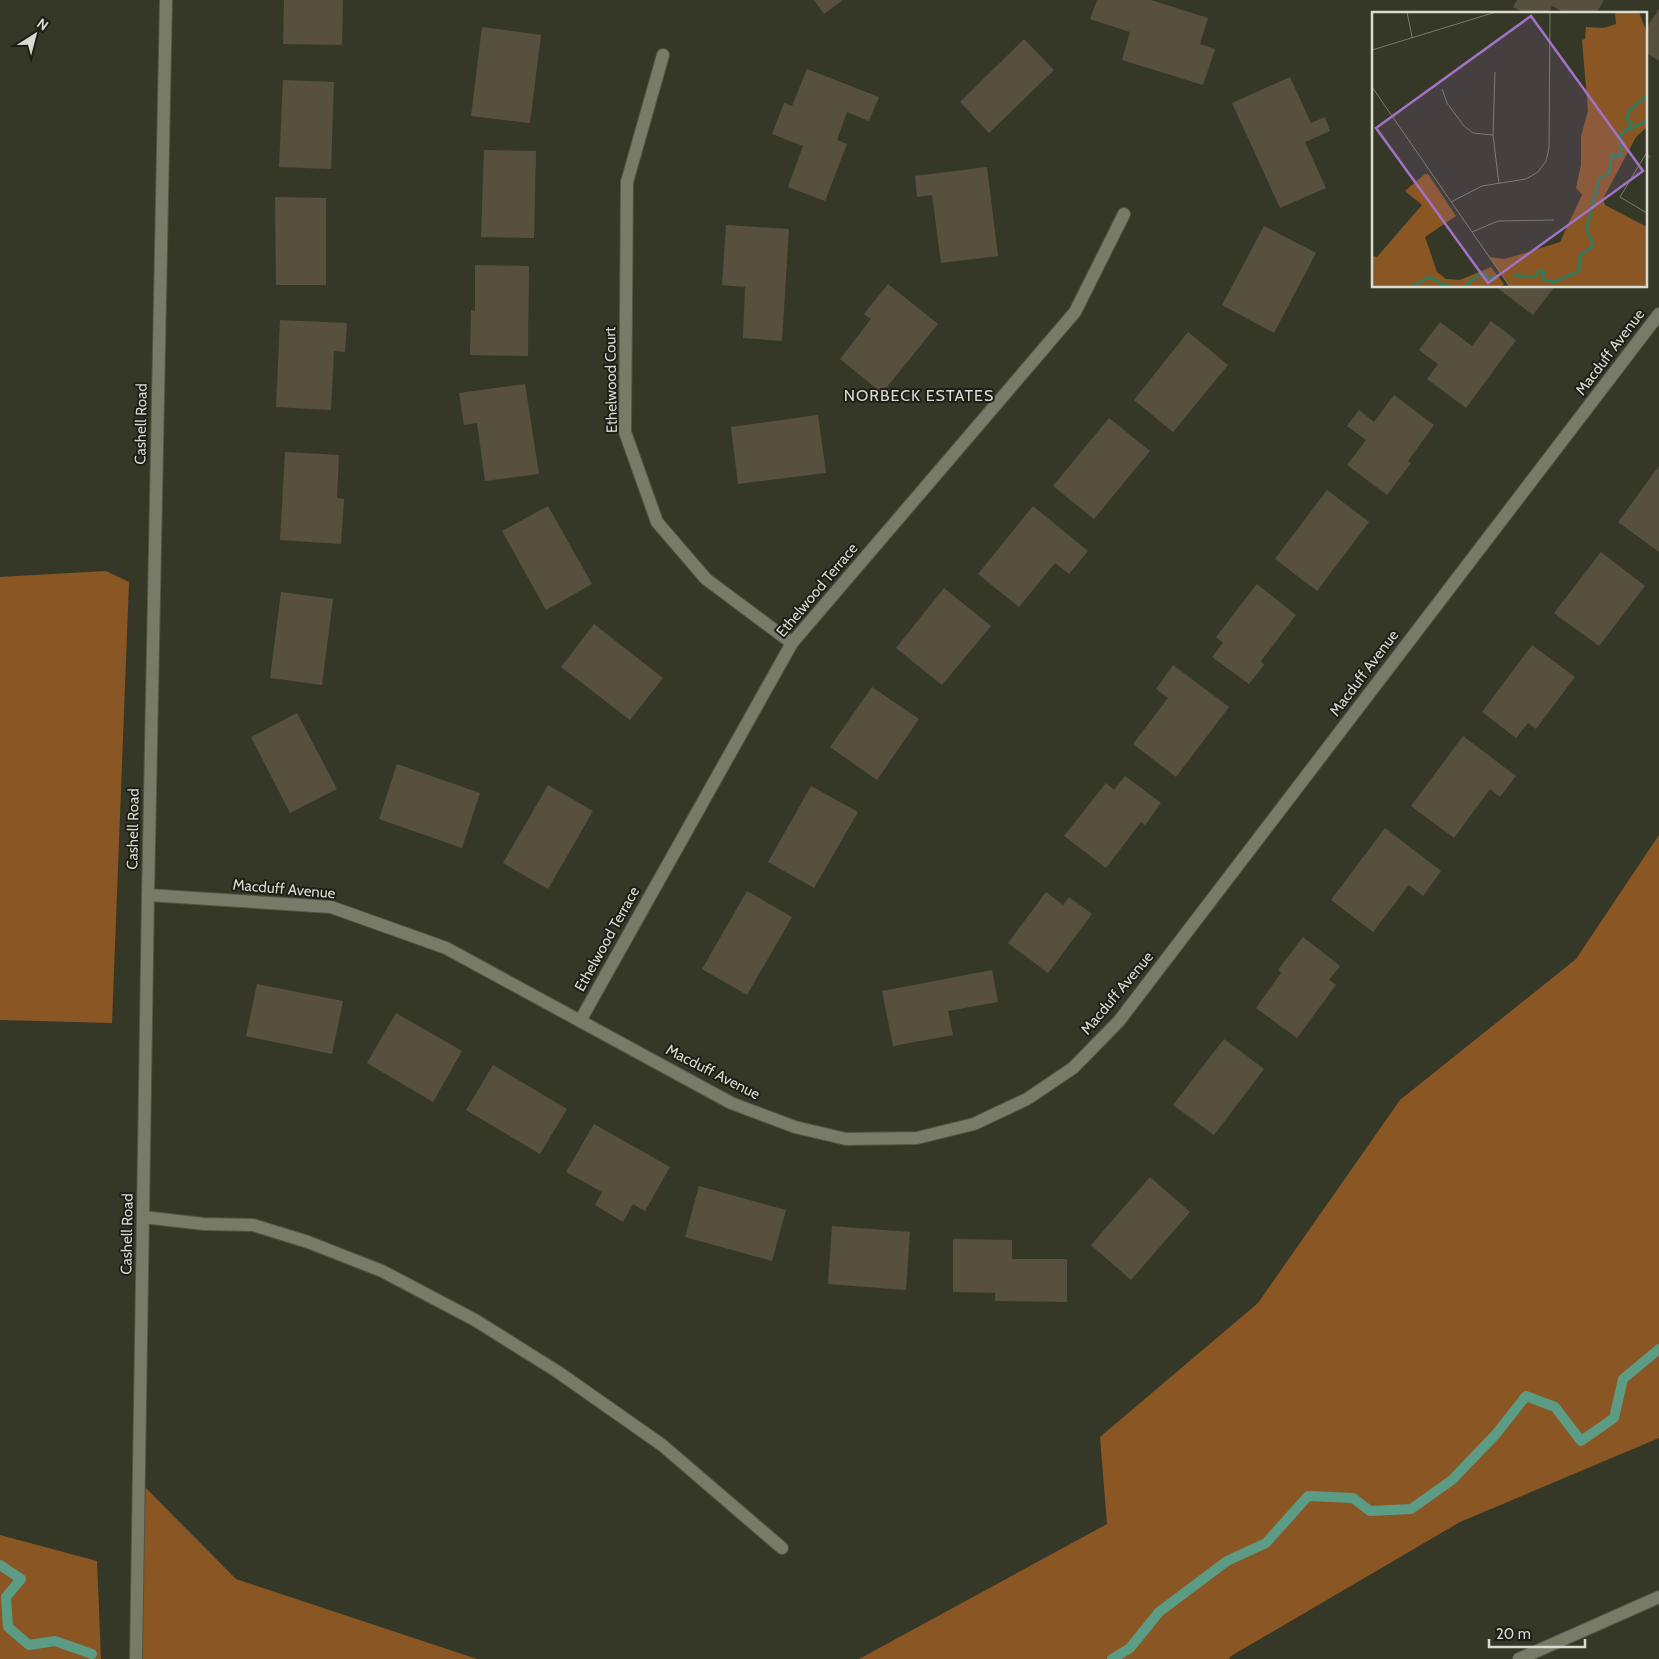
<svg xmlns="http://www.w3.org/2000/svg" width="1659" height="1659" font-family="Cabin,sans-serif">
  <rect width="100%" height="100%" fill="#363827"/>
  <!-- forest -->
  <g fill="#8a5624">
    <polygon points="106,571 129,582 112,1023 0,1020 0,577"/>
    <polygon points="1659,835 1659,1438 1460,1522 1231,1656 1229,1659 859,1659 1107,1524 1100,1437 1258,1303 1400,1100 1576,959"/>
    <polygon points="139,1481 236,1579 477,1659 136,1659"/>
    <polygon points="0,1535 97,1561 101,1659 0,1659"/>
  </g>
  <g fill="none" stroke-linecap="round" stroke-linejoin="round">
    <!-- stream -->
    <g stroke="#5c9b84" stroke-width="10">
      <polyline points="0,1565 21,1579 6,1597 8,1627 29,1645 55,1641 92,1654"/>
      <polyline points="1112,1659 1130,1648 1159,1612 1227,1561 1266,1543 1308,1496 1353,1498 1370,1511 1411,1509 1452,1480 1496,1434 1526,1396 1555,1407 1581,1441 1614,1418 1623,1379 1659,1349"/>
    </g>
  </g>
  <!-- building -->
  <g fill="#57503f">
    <polygon points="284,0 343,0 342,45 283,44"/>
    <polygon points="814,0 843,0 824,14"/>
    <polygon points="1097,0 1151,0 1208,18 1200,44 1215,49 1203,85 1122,60 1130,32 1090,19"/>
    <polygon points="1517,0 1604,0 1596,14 1567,14 1552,6 1548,14 1526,14 1513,7"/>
    <polygon points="1659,9 1659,61 1645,52 1645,30"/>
    <polygon points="482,27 541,35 530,123 471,116"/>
    <polygon points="1024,39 1054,70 989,133 960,102"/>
    <polygon points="807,69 879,97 869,121 847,112 837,140 847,144 825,201 788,187 803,146 772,134 784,103 792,106"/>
    <polygon points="1290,77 1311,123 1325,117 1330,131 1305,142 1326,188 1280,208 1232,103"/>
    <polygon points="283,80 334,82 331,169 279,167"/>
    <polygon points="484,150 536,151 534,238 481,237"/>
    <polygon points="1645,152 1651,156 1645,164"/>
    <polygon points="987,167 998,256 941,263 932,195 917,197 915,176"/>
    <polygon points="275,197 326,198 326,285 276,285"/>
    <polygon points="726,225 789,229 782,341 743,338 745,287 722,285"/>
    <polygon points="1264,226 1316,253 1274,333 1222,305"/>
    <polygon points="475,265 529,266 528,356 470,355 471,310 475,311"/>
    <polygon points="888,284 938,324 882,393 840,359 871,319 864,314"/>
    <polygon points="1495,286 1555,286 1533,315"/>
    <polygon points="280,320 347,323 345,352 334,351 331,410 276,407"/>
    <polygon points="1491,321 1516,340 1466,408 1427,379 1438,364 1419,350 1440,322 1472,346"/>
    <polygon points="1188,332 1228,365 1173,432 1134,400"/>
    <polygon points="525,384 539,474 485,481 477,423 464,425 459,393"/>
    <polygon points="1394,395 1434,425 1408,461 1411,463 1387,495 1347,465 1366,440 1347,426 1359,410 1374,422"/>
    <polygon points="818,415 826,473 738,484 731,427"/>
    <polygon points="1109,418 1150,451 1094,519 1053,486"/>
    <polygon points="285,452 339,455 337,498 344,499 341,544 280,540"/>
    <polygon points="1659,466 1659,552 1618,522"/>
    <polygon points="1327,490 1369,522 1317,591 1275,559"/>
    <polygon points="548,506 592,584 546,610 502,531"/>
    <polygon points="1033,506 1088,551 1069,574 1055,563 1019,607 978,574"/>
    <polygon points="1601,552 1645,586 1599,646 1554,613"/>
    <polygon points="1257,584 1296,615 1261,661 1264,665 1249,684 1212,657 1223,643 1216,637"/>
    <polygon points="944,588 991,626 942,685 896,648"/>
    <polygon points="281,592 333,599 322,685 270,678"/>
    <polygon points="594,624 663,678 630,720 561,667"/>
    <polygon points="1532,645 1575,677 1536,729 1528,723 1516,738 1482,712"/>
    <polygon points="1173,665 1229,707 1176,777 1133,744 1168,698 1156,689"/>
    <polygon points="872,687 919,719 877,780 830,747"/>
    <polygon points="297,713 337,789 290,813 251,737"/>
    <polygon points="1463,736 1516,776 1500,797 1490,789 1454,838 1411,806"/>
    <polygon points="397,764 480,793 462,848 379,819"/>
    <polygon points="1125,776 1161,803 1145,825 1141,822 1106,868 1064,836 1106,783 1114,790"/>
    <polygon points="548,785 593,811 548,889 503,863"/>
    <polygon points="811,786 858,812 814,888 768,862"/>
    <polygon points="1385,828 1441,871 1423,896 1409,885 1373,932 1331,900"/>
    <polygon points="747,891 792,917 747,995 702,969"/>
    <polygon points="1046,892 1063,905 1069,897 1092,914 1048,973 1008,943"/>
    <polygon points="1303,937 1340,966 1329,980 1336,985 1297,1038 1256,1008 1281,973 1278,970"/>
    <polygon points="992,970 998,1002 948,1011 953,1035 893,1046 882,991"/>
    <polygon points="257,984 343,1001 332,1054 246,1036"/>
    <polygon points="396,1013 462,1051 433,1102 367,1063"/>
    <polygon points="1224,1039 1264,1069 1214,1135 1173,1105"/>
    <polygon points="493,1065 567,1109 540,1154 466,1110"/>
    <polygon points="594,1124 670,1167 645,1211 633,1204 623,1222 595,1205 602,1192 566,1172"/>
    <polygon points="1150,1177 1190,1212 1131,1280 1091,1245"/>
    <polygon points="699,1186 786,1210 772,1261 685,1237"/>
    <polygon points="832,1226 910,1232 906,1290 828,1284"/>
    <polygon points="953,1239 1012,1240 1012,1259 1067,1259 1067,1302 995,1301 995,1293 953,1292"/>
  </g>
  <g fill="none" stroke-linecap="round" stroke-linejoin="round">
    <defs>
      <g id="lane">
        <polyline points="143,1217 204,1224 253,1225 308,1242 382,1271 475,1320 558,1372 662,1445 782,1548"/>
        <polyline points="1519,1659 1659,1597"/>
      </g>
      <g id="street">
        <polyline points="663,55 627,182 625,432 657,522 706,579 792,643"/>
        <polyline points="148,895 331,907 446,948 731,1103 795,1127 846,1139 917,1138 974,1124 1027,1099 1073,1068 1119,1021 1659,314"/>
        <polyline points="580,1021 792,643 1075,312 1124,214"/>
      </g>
      <polyline id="secondary" points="136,1659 148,895 166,0"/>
    </defs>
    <!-- lane casing -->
    <use href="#lane" stroke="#525445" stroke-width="14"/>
    <!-- street casing -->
    <use href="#street" stroke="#525445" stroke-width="14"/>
    <!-- secondary casing -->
    <use href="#secondary" stroke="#525445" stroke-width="14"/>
    <!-- lane -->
    <use href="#lane" stroke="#787b68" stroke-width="12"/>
    <!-- street -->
    <use href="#street" stroke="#787b68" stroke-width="12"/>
    <!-- secondary -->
    <use href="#secondary" stroke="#787b68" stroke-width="12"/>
  </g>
  <g text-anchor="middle" stroke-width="4" stroke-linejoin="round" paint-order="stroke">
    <!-- street labels -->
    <g font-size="15" fill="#d9dbd0" stroke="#1d1f17">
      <text transform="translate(1610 352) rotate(-53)" y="5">Macduff Avenue</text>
      <text transform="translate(611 380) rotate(-91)" y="5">Ethelwood Court</text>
      <text transform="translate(141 424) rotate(-89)" y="5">Cashell Road</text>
      <text transform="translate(817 590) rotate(-50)" y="5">Ethelwood Terrace</text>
      <text transform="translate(1364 673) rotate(-53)" y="5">Macduff Avenue</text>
      <text transform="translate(133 829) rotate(-89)" y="5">Cashell Road</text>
      <text transform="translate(284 889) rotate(5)" y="5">Macduff Avenue</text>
      <text transform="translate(607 939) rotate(-61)" y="5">Ethelwood Terrace</text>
      <text transform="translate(1117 993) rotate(-50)" y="5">Macduff Avenue</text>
      <text transform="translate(713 1072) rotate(27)" y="5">Macduff Avenue</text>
      <text transform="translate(127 1234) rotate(-89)" y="5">Cashell Road</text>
    </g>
    <!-- neighbourhood labels -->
    <g font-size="16" letter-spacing="1" fill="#d9dbd0" stroke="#1d1f17">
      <text x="919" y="401">NORBECK ESTATES</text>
    </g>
  </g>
  <!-- overview -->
  <g transform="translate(1372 12)">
    <rect width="275" height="275" fill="#363827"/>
    <path d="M243,0H267L275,21V115L264,125L231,187L233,193L275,215V275H138L117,245L133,247L188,230L210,183L204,176L209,153V124L216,99L210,28L213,27L214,15L232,16L244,12ZM53,162H56L84,204L53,225L65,260L74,267L88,268L119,255L132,272L128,275H0V244L5,245L50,193L33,179Z" fill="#8a5624"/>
    <path fill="none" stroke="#278064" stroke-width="2.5" d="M257,118L275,108M141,263L163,265L167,259L172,260L171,267L182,270L207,259L208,243L219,236L221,230L214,219L227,167L237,161L240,143L249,144V123L260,111L254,107L257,99L275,83M38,275L58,265L71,273L87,275M92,275L108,262H113L115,267L125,264"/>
    <path fill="none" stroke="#77796b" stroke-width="1" d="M35,0L40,25M0,38L124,0M123,60L121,123L127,172M0,75L138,275M70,77L75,91L92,114L101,121L121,123M275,140L248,185L275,201M79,190L110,174L154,167L166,160L174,149L177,136L178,0M100,220L126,209L182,208"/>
    <path fill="#a172c6" fill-opacity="0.15" stroke="#a172c6" stroke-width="2.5" d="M159,4L271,159L116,271L4,116Z"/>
    <rect width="275" height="275" fill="none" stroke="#d9dbd0" stroke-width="2.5"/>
  </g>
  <!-- north arrow -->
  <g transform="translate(35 35) rotate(36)" stroke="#1d1f17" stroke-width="4" paint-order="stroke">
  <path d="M0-4L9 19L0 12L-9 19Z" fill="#d9dbd0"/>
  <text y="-8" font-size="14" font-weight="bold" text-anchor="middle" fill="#d9dbd0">N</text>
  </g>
  <!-- scale -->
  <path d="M1489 1639v8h96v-8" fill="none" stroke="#d9dbd0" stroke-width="2.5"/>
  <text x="1496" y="1639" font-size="15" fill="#d9dbd0" stroke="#1d1f17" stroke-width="4" paint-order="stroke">20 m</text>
</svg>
